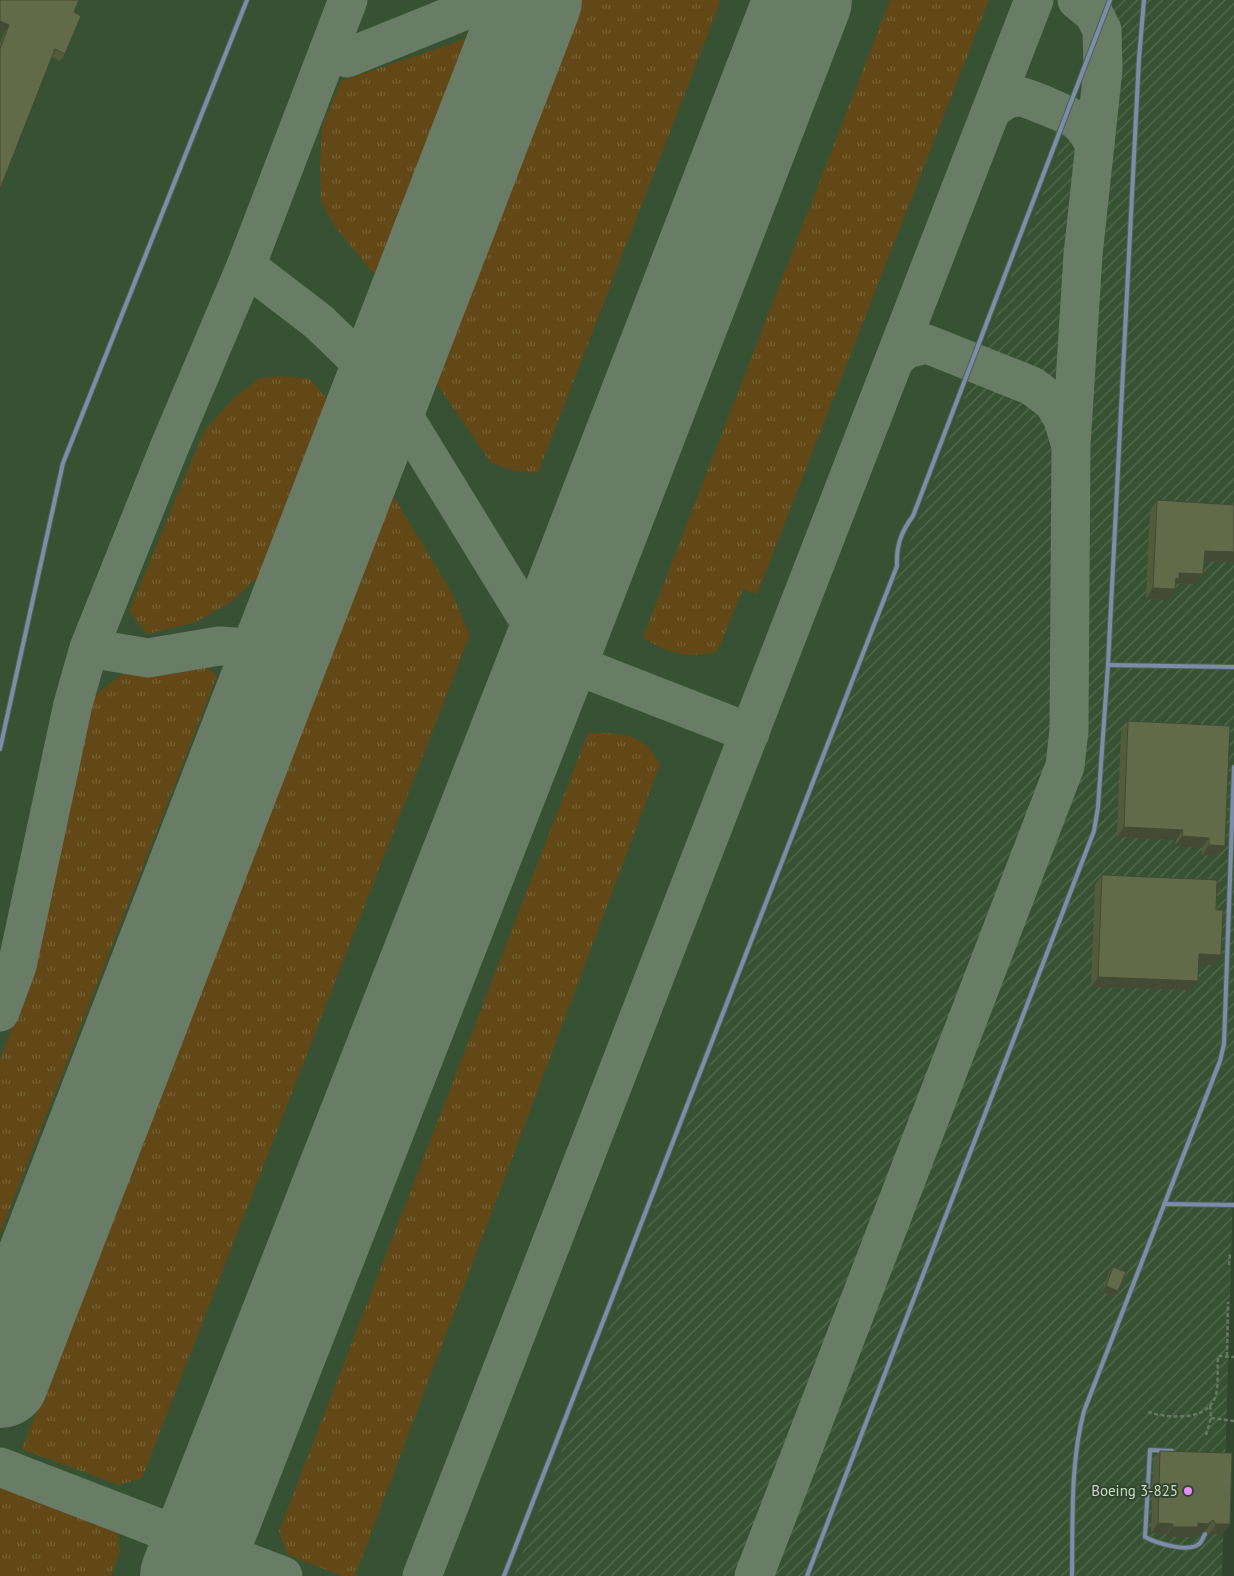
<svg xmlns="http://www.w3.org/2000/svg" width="1234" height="1576" font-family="'PT Sans',sans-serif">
  <defs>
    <pattern id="industrial-furrows" width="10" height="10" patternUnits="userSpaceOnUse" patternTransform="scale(1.25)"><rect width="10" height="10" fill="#375233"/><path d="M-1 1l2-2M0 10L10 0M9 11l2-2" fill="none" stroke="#536a4f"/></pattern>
    <pattern id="grass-tufts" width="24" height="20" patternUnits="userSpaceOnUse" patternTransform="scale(1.25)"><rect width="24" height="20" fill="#614816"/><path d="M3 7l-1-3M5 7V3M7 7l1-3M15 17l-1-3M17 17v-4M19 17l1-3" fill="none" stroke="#766237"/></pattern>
  </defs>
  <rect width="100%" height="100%" fill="#30462c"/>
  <!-- built -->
  <polygon fill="#375233" points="0,0 1234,0 1234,838 964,1576 0,1576"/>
  <!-- industrial -->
  <polygon fill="url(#industrial-furrows)" points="1117,0 1234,0 1234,1156 1222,1576 514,1576"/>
  <!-- grass -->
  <g fill="url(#grass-tufts)">
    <polygon points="579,0 721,0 538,473 515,471 491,463 432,377"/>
    <path d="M890,0H989L757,594L743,589L717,652C688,659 667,654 643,637Z"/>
    <polygon points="477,35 379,280 335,227 321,201 320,166 322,127 341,81"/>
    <polygon points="283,376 310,379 327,399 260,575 231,602 196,622 147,634 129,611 204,431 233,399 259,378"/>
    <polygon points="389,489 452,593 470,635 142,1478 119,1485 22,1449"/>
    <polygon points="182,663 204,664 217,676 0,1234 0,1059 31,979 84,725 95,695 125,672"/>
    <path d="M588,733C621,733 645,732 660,765L355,1576H342L288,1555L279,1531Z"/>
    <polygon points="0,1485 117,1527 120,1552 111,1576 0,1576"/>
  </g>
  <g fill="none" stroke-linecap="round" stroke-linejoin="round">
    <!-- taxiway -->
    <g stroke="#697c66" stroke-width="39">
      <polyline points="328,52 347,58 476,6 514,0"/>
      <path d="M991,111C999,103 1009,96 1022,97C1030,99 1069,115 1076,120C1085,126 1090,136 1095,145"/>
      <polyline points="246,266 319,322 385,386 550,655 750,733"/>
      <polyline points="895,359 906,349 927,344 1032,386 1053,402 1063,419 1070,443"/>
      <polyline points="89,648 148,658 219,646 283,650"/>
      <polyline points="0,1012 17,966 73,704 89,648 169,448 246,266 348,0"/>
      <polyline points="0,1467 283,1576"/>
      <polyline points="422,1576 1034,0"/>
      <polyline points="754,1576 1065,766 1069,730 1071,446 1083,255 1103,69 1102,30 1094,14 1077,0"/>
    </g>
    <!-- runway -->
    <g stroke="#697c66" stroke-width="98">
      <polyline points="0,1379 533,0"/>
      <polyline points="189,1576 550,655 803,0"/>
    </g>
    <defs>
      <g id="service">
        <polyline points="1108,665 1234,667"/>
        <polyline points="0,749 63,463 247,0"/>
        <polyline points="1164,1204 1234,1205"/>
        <path d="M1172,1451L1150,1450L1145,1537C1156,1543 1188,1553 1199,1544C1202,1542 1203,1537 1205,1534"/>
        <path d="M504,1576L897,566C896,546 901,532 913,516L1110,0"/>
        <polyline points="807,1576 1094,831 1098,807 1108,665 1139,58 1144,0"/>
        <path d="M1072,1576C1073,1521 1070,1464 1084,1411L1220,1061L1224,1044L1234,767"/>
      </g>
    </defs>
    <!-- service casing -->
    <use href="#service" stroke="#4f634b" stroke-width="6"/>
    <!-- path -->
    <g stroke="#667862" stroke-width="2.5" stroke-dasharray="4 2.5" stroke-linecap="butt">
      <polyline points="1229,1265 1230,1254"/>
      <polyline points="1227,1356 1228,1302"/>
      <path d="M1148,1412C1168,1418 1205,1422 1215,1398C1219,1389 1217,1366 1218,1356L1234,1357"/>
      <polyline points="1211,1418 1234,1421"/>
      <polyline points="1206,1435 1211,1418 1210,1405"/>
    </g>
    <!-- service -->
    <use href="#service" stroke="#7b8dab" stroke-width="4"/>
  </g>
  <!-- wall -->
  <g fill="#535b3f">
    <polygon points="0,0 74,12 65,54 60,61 51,57 0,189 0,43 4,33 0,31"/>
    <polygon points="1157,500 1233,505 1234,504 1234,562 1204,561 1203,574 1196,584 1176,583 1168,600 1146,599 1150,511"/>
    <polygon points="1128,721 1230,726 1218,856 1202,855 1202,848 1175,846 1176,840 1117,837 1121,732"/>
    <polygon points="1102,875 1216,910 1221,955 1214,965 1199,964 1191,990 1091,987 1095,885"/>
    <polygon points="1113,1267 1115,1296 1102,1292 1109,1272"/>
    <polygon points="1160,1451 1230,1524 1223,1534 1209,1534 1206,1530 1201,1534 1193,1534 1191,1537 1165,1537 1166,1534 1151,1533 1153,1461"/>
  </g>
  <!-- shaded-wall -->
  <g fill="#444a33">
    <polygon points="0,21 9,25 4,33 0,31"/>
    <polygon points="1205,551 1234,552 1234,562 1198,561"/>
    <polygon points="1179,573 1203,574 1196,584 1175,583 1169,589"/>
    <polygon points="1153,588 1175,589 1168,600 1146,599"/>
    <polygon points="1124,827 1183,830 1176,840 1117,837"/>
    <polygon points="1182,836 1209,838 1202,848 1175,846"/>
    <polygon points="1209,845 1225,846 1218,856 1202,855"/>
    <polygon points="1199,954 1221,955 1214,965 1192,964"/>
    <polygon points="1098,977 1198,981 1191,990 1091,987"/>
    <polygon points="1106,1286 1118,1291 1115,1296 1102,1292"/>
    <polygon points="1213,1520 1206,1530 1201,1534 1193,1534 1191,1537 1165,1537 1172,1527 1198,1523"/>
    <polygon points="1158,1523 1173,1524 1166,1534 1151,1533"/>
    <polygon points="1216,1524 1230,1524 1223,1534 1209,1534"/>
  </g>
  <!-- building -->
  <g fill="#616a49" stroke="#444a33">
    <polygon points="0,0 79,0 74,12 81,16 65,54 55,49 0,189 0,49 9,25 0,21"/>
    <polygon points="1157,500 1234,505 1234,552 1205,551 1203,574 1179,573 1179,579 1176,578 1175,589 1153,588"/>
    <polygon points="1128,721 1230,726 1225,846 1209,845 1209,838 1182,836 1183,830 1124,827"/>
    <polygon points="1102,875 1217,880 1216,910 1223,910 1221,955 1199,954 1198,981 1098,977"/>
    <polygon points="1113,1267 1126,1272 1118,1291 1106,1286"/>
    <polygon points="1160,1451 1232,1453 1230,1524 1216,1524 1213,1520 1208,1524 1198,1523 1198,1527 1172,1527 1173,1524 1158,1523"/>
  </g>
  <!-- markers -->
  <circle fill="#ea8dfc" stroke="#30462c" stroke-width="2" cx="1188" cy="1491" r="5"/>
  <g text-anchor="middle" stroke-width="4" stroke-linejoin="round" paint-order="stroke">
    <!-- poi labels -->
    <g font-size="15" fill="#cbd8c9" stroke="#30462c" text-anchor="end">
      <text x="1178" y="1496">Boeing 3-825</text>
    </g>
  </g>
</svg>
